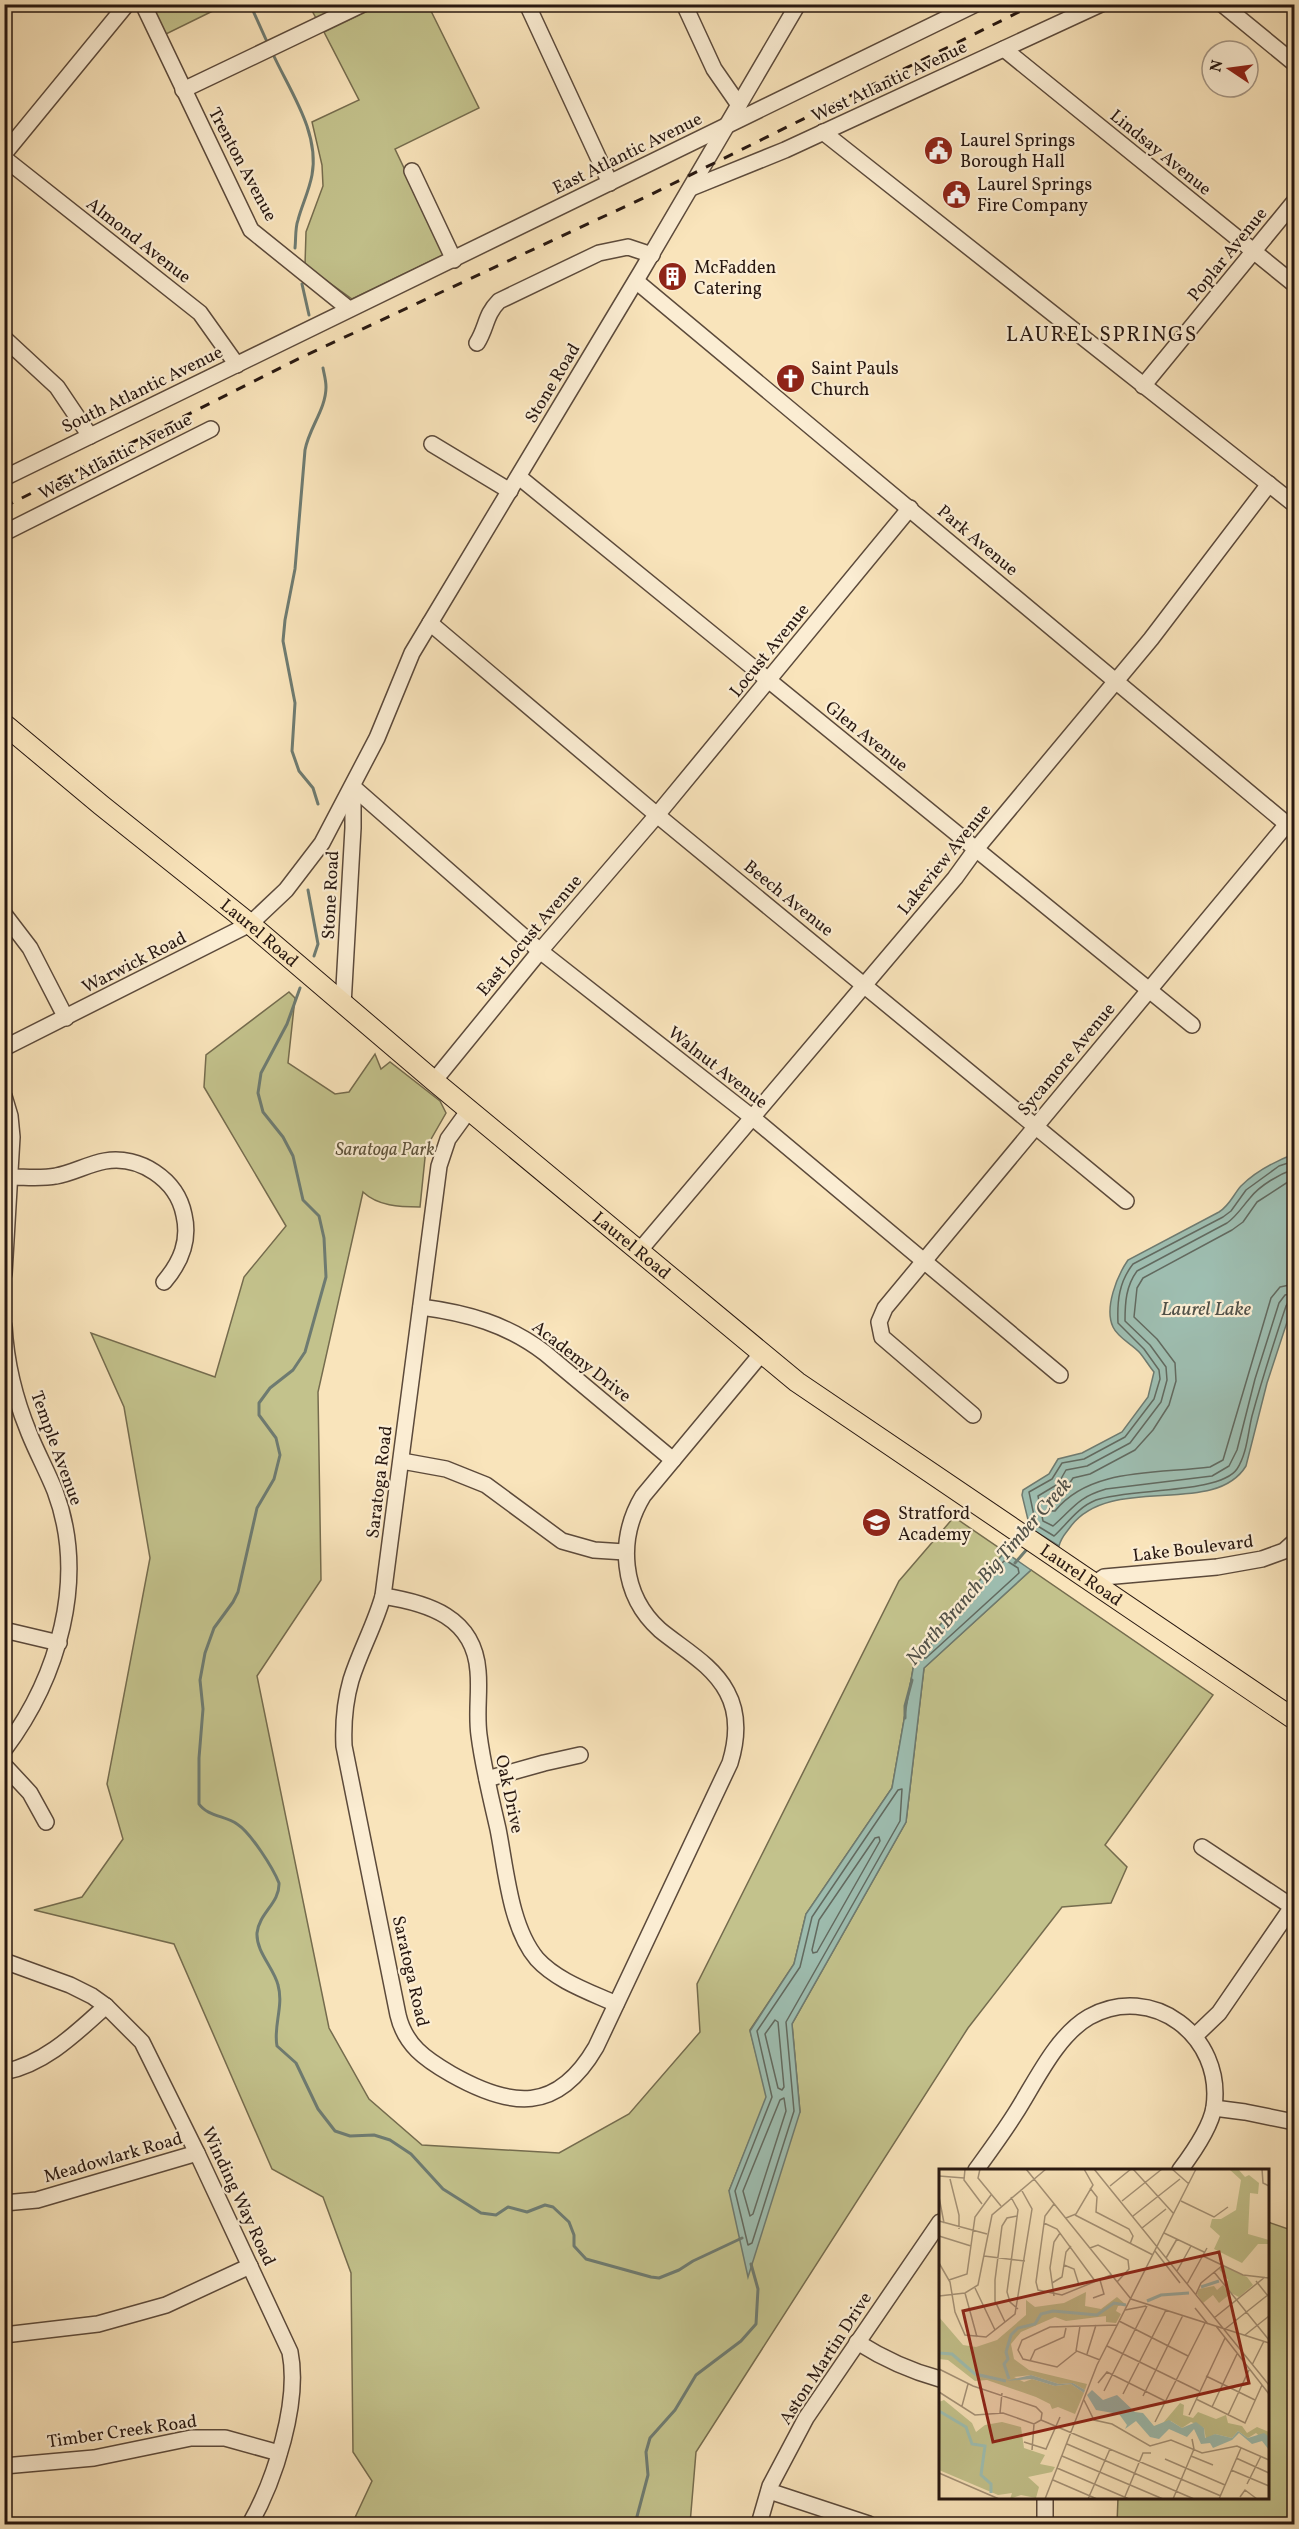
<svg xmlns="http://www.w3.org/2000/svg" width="1299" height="2529" font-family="Vollkorn,serif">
  <rect width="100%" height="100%" fill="#f9e4bb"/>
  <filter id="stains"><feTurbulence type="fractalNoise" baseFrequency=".00333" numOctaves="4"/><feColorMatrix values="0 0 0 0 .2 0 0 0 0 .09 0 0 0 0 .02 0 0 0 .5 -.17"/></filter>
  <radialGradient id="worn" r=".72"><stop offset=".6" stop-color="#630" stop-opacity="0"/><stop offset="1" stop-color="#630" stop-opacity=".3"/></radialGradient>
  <!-- green -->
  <g fill="#c3c28c" stroke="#756c4e" stroke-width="1.5">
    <polygon points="151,5 225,5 164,35"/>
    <polygon points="309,5 348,5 317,20"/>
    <polygon points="380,5 428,5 479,108 395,149 445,254 352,299 305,265 306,232 323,186 322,165 312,122 359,100 324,32"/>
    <path d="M289,992L295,998L288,1063L335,1094L349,1092L375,1054L381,1069L390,1062L440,1101L446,1113L426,1148L420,1207C399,1207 378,1206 363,1192L318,1392L321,1580L257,1676L329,2028L369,2099L422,2145L559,2153L629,2114L700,2032L697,1984L899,1581L954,1517L1005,1552L916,1652L892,1788L806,1914L794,1964L750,2030L767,2097L729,2191L800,2112L792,2024L906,1822L924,1668L1031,1570L1213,1695L1105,1845L1127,1867L1111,1903L1062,1907L968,2028L696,2452L690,2524H352L372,2481L353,2452L351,2273L323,2197L272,2169L174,1944L34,1910L82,1897L123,1839L107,1784L150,1558L124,1407L91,1333L215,1377L244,1277L286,1226L204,1087L206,1055Z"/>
    <polygon points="1268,2222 1294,2231 1294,2524 1117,2524 1118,2498 1268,2498"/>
  </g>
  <!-- water -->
  <g fill="#9ebeb1" stroke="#6e7b71" stroke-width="1.5">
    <path d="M1294,1154V1301L1267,1383L1246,1466C1214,1518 1112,1473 1071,1526C1066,1533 1061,1537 1059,1546L1030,1528L1022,1495L1023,1490L1049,1474L1058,1459L1082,1453L1122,1432L1148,1397L1154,1372C1149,1366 1145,1359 1140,1353C1132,1344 1118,1338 1113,1327C1104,1308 1117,1276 1128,1260L1219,1212C1230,1205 1233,1195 1241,1186C1255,1172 1276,1161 1294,1154Z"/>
    <polygon points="1005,1552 1031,1570 924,1668 906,1822 792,2024 800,2112 748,2277 729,2191 766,2097 750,2031 794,1964 806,1914 892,1788 916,1652"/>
  </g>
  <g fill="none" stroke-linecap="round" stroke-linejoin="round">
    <!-- shore -->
    <g stroke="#626a60" stroke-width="1.5">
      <path d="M1294,1161L1279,1166L1246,1190L1231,1211L1223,1217L1133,1264C1119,1282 1117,1301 1118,1323L1144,1349L1159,1370L1160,1379L1154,1399L1125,1437L1084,1459L1062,1463L1052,1479L1029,1492L1036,1525L1054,1536C1067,1524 1078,1507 1096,1500C1128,1488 1220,1494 1237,1469C1247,1454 1248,1432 1252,1416C1262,1379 1274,1342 1286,1306L1289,1301L1294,1300"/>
      <path d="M1294,1169C1280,1174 1260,1185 1250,1198C1242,1207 1237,1216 1227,1223L1137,1271C1126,1286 1125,1302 1125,1321L1150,1345L1166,1367L1167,1380L1161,1402L1130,1443L1087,1466L1066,1470L1058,1484L1038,1496L1043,1521L1053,1526C1074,1508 1076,1498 1106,1489L1212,1476L1229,1466L1237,1450L1255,1379L1279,1303L1285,1295L1294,1293"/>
      <path d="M1294,1178L1257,1202L1243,1222L1232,1230L1143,1278L1137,1288L1134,1317L1157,1339L1175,1363L1176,1381L1169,1405L1153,1430L1135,1450L1090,1474L1073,1478L1065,1490L1049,1501L1051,1511H1055C1090,1467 1159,1474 1210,1467L1223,1460L1271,1298L1280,1287L1294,1284"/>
      <polygon points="1004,1561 1007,1561 1018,1568 1019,1573 926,1658 922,1658 922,1654"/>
      <polygon points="902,1789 900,1821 786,2022 794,2111 752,2243 748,2245 735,2191 772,2097 757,2031 800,1967 812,1917 898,1790"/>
      <polygon points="879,1837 880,1841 817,1952 813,1953 812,1950 819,1920 875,1838"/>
      <polygon points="775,2020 778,2022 784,2087 782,2090 778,2088 765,2034"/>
      <polygon points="784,2098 786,2111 753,2214 750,2216 743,2191 780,2100"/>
    </g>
    <!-- stream -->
    <g stroke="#6e7b71" stroke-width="3">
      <polyline points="250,4 268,44"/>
      <path d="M272,52C289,90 320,132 312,175C309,191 302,205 298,220C295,228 296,239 295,248"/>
      <polyline points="302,284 309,315"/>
      <path d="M318,804L313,788L299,771L292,751L295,703L283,641L285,620L295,569L305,450C309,428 326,409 326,387C326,380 324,374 323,368"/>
      <polyline points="308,890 318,944 314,956"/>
      <path d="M300,988L287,1024L261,1073L258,1093L263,1112L283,1137L293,1156L303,1200L319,1216L324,1238L326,1277L305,1352L293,1370L270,1388L259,1403V1415L276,1438L280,1455L274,1479L257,1508L238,1592L233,1602L214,1628L205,1653L200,1680L203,1709L199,1758V1804C207,1816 226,1816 237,1824C251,1833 273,1868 279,1883C280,1903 259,1913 257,1933C256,1952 274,1968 278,1985C284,2006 273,2026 277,2046L296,2063L318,2109L335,2131L350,2136L374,2135L390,2140L411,2154L443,2189L481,2213L496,2215L508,2207L527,2212L545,2205L553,2207L569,2222L574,2235V2246L586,2259L651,2277L659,2278L679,2270L693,2261L742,2238"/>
      <polyline points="1015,1563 1028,1548"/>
      <polyline points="905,1718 905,1706 912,1680"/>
      <polyline points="635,2524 648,2475 646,2452 650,2438 675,2410 696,2375 741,2341 756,2324 758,2289 751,2264"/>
    </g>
    <defs>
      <g id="minor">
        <polyline points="143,4 251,230 349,309"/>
        <polyline points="527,4 610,183"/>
        <polyline points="684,4 714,69 739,105"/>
        <polyline points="1222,4 1294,63"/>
        <polyline points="1004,49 1294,284"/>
        <polyline points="183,90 363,4"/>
        <polyline points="823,132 1294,504"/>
        <polyline points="4,154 127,4"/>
        <polyline points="4,158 200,313 237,365"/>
        <polyline points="412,171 454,260"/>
        <polyline points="691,188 785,150 1101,4"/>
        <polyline points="636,281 1294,830"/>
        <polyline points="4,338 57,387 90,436"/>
        <path d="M477,343C487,327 485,315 499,301L599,253L628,247L652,255"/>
        <polyline points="1143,386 1294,202"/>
        <polyline points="432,444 510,491"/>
        <polyline points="519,477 1192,1025"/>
        <polyline points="4,478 976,4"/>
        <polyline points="4,533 211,429"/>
        <polyline points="430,623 657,815 1126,1201"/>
        <polyline points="353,787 540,951 753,1118 1060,1375"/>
        <polyline points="4,914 30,948 66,1018"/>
        <polyline points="343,1005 353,828 353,789"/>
        <polyline points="4,1048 250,924 286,890 322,843 377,738 412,653 641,272 798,4"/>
        <polyline points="434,1081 540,951 657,815 910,508"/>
        <polyline points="4,1096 10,1116 12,1137 4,1274"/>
        <path d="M469,1110L448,1139L439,1166L383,1596C375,1625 360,1651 351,1680C345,1701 343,1724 344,1746L398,2015C405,2045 425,2059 451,2074C511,2108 557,2114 596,2047L730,1763C737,1740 739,1714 727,1692C713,1665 683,1649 660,1630C621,1595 617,1539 643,1496L762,1353"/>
        <path d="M10,1177C26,1177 41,1179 56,1176C73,1173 88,1164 105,1161C139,1155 177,1179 184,1215C190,1241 181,1262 164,1282"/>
        <polyline points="640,1250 955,878 976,849 1151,639 1269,484"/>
        <path d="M421,1307C467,1313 507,1324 545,1353L673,1460"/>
        <path d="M4,1326C6,1362 15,1399 29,1433C37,1453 47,1471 55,1491C88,1579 58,1678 4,1750"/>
        <polyline points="973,1415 882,1337 879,1322 885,1308 1287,824"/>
        <polyline points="402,1461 446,1469 486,1485 562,1541 594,1550 625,1552"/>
        <polyline points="1093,1584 1104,1577 1217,1567 1262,1559 1284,1551 1294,1542"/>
        <path d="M383,1596C428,1603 474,1617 478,1671C480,1692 476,1713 479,1735C483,1767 491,1798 498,1829C506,1869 510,1927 537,1959C557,1981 590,1992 616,2004"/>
        <polyline points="4,1630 59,1643"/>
        <polyline points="4,1765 30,1793 46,1822"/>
        <polyline points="487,1779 544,1763 580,1755"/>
        <polyline points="1202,1847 1294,1908"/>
        <path d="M4,1961L70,1985L92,1996L106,2006L142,2042L197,2153L290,2352C300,2402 275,2480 250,2524"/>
        <polyline points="1195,2036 1219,2013 1294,1904"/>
        <path d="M4,2072C45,2064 76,2033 106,2006"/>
        <polyline points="1214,2108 1245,2112 1294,2122"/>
        <path d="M976,2170C989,2152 1003,2133 1015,2114C1035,2083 1056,2036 1089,2017C1152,1982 1224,2036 1214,2107C1211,2127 1192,2154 1180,2170"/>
        <polyline points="4,2203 37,2200 197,2153"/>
        <polyline points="4,2335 98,2324 166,2305 250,2266"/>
        <path d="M857,2342C884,2359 910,2371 940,2379"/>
        <polyline points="4,2466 94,2458 191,2438 225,2438 279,2453"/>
        <polyline points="769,2491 869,2524"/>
        <polyline points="1045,2498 1045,2524"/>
        <polyline points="759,2524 770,2486 806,2418 940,2222"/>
      </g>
      <g id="major">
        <path id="s1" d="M4,724L101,805L250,924L434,1081L797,1382L1294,1719"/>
      </g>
    </defs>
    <!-- minor casing -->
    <use href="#minor" stroke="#5c4a3b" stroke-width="18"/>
    <!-- major casing -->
    <use href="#major" stroke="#271710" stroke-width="22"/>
    <!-- minor -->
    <use href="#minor" stroke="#fbedd3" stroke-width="15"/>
    <!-- major -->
    <use href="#major" stroke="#f9e4bb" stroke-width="20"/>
    <!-- rail -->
    <polyline stroke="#271710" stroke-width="3" stroke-dasharray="10 10" stroke-linecap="butt" points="4,507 300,358 652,194 1035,4"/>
  </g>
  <!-- icons -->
  <defs>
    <symbol id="civic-disc" viewBox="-11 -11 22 22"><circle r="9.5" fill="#8f2418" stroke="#fbedd3"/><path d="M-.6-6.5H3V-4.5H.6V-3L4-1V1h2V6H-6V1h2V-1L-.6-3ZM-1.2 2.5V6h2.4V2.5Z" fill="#fff"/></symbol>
    <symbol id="building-disc" viewBox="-11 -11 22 22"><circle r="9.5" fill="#8f2418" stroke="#fbedd3"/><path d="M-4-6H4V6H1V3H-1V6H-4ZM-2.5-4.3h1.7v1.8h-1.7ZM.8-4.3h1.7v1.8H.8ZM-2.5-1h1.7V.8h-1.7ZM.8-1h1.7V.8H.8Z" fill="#fff"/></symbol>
    <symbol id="church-disc" viewBox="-11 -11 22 22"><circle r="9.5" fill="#8f2418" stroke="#fbedd3"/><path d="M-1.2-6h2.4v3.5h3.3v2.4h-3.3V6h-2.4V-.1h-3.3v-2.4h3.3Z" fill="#fff"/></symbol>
    <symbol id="school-disc" viewBox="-11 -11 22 22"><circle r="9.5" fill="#8f2418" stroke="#fbedd3"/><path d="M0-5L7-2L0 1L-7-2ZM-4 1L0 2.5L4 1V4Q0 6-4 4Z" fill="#fff"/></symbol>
  </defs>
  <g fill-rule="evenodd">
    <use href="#civic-disc" x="922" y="134" width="33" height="33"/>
    <use href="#civic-disc" x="940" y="178" width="33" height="33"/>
    <use href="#building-disc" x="656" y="260" width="33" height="33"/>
    <use href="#church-disc" x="774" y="362" width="33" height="33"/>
    <use href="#school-disc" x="860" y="1506" width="33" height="33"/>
  </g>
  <g text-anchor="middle" stroke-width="4.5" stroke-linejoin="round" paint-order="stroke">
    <!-- street labels -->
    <g font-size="18" fill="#271710" stroke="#fbedd3">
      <text transform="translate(889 81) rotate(-25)" y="6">West Atlantic Avenue</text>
      <text transform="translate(1161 152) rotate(39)" y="6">Lindsay Avenue</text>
      <text transform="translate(627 153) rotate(-26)" y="6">East Atlantic Avenue</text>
      <text transform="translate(243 164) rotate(62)" y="6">Trenton Avenue</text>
      <text transform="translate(139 240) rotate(38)" y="6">Almond Avenue</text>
      <text transform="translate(1227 254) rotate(-51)" y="6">Poplar Avenue</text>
      <text transform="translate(552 383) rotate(-59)" y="6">Stone Road</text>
      <text transform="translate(142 389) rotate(-26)" y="6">South Atlantic Avenue</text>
      <text transform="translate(115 456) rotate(-27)" y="6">West Atlantic Avenue</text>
      <text transform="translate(978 540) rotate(40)" y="6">Park Avenue</text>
      <text transform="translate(769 650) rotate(-51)" y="6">Locust Avenue</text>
      <text transform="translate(867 736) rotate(39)" y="6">Glen Avenue</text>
      <text transform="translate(944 859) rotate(-51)" y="6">Lakeview Avenue</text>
      <text transform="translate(330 895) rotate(-87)" y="6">Stone Road</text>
      <text transform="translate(789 898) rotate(39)" y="6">Beech Avenue</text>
      <text dy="6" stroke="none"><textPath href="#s1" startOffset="330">Laurel Road</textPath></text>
      <text transform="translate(529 935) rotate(-50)" y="6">East Locust Avenue</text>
      <text transform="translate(134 962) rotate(-27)" y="6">Warwick Road</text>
      <text transform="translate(1066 1059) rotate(-50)" y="6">Sycamore Avenue</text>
      <text transform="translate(718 1067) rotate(38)" y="6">Walnut Avenue</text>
      <text dy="6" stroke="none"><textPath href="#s1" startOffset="816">Laurel Road</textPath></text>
      <text transform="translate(582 1361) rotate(38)" y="6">Academy Drive</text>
      <text transform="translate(57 1448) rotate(70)" y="6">Temple Avenue</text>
      <text transform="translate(379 1482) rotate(-83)" y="6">Saratoga Road</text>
      <text transform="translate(1193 1548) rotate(-7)" y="6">Lake Boulevard</text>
      <text dy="6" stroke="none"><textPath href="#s1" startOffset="1374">Laurel Road</textPath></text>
      <text transform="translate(510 1794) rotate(78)" y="6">Oak Drive</text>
      <text transform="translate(411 1971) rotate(77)" y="6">Saratoga Road</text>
      <text transform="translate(113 2157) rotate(-16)" y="6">Meadowlark Road</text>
      <text transform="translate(239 2196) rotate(65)" y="6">Winding Way Road</text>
      <text transform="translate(825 2358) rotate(-57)" y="6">Aston Martin Drive</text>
      <text transform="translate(122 2431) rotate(-8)" y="6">Timber Creek Road</text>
    </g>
    <!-- poi labels -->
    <g font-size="18" fill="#271710" stroke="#fbedd3" text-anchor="start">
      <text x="960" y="146">Laurel Springs<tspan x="960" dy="21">Borough Hall</tspan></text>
      <text x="977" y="190">Laurel Springs<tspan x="977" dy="21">Fire Company</tspan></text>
      <text x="694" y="273">McFadden<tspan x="694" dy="21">Catering</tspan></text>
      <text x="811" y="374">Saint Pauls<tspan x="811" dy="21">Church</tspan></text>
      <text x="898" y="1519">Stratford<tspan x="898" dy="21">Academy</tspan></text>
    </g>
    <!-- park labels -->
    <g font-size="18" font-style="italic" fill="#5e533b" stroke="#fbedd3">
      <text x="385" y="1155">Saratoga Park</text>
    </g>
    <!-- water labels -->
    <g font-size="20" font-style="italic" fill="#515148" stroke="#fbedd3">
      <text x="1206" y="1315">Laurel Lake</text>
      <text transform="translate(988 1571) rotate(-49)" y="7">North Branch Big Timber Creek</text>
    </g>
    <!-- quarter labels -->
    <g font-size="21" letter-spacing="1.5" fill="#271710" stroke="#fbedd3">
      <text x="1102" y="341">LAUREL SPRINGS</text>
    </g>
  </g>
  <!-- overview -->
  <g transform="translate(939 2169)">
    <rect width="330" height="330" fill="#f9e4bb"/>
    <path d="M290,0H299L306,8L310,6L320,14L319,25L311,24L309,65L330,71V75H319L303,94L275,80L281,67L271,58L273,50H282L297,41L302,11ZM284,97L308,108L314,116L300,128L292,124L285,115L289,111L280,100ZM284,116L291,125L280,134L274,126L264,134L258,125L260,120L275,117L278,121ZM147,123L146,137L162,140L178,128L186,135L179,137L177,142L182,145L177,154L167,153V147L127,152L116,148L82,163L72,175L75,190L90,201L148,215L146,221L134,214L120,215L92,206L75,208L85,213L93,210L116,217L132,215L145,224L136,245L119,238L113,240L111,235L97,228L48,211L36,212L9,191L0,190V148L24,176L37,178L58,171L87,146V131L96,138L125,134ZM5,231L33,254L37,263L46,256L63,253L82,258L85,279L106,286L101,295L116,298L113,303L89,308L100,318L97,329L82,326L71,330L73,324L59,326L0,301V233ZM241,234L245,236L244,246L254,249L259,243L277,250L287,246L289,254L303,257L308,264L318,258L330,263V276L317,264L309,269L299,262L293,269L276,265L267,270L265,259L252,253L243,259L232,252L224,254Z" fill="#c3c28c"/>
    <path d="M92,206L120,215L134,214L146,221L145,224L132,215L116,217L93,210L67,212ZM153,221L164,231L178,226L196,243L204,244L215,257L230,251L243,259L257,253L265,259L266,269L276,265L293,269L299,262L309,269L325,264L329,267L330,281L323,272L313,275L300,264L293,271L274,279L271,274L262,275L255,260L248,268L230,260L220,270L211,268L197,252L186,260L188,256L180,245L157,241L148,226Z" fill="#9ebeb1"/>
    <path fill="none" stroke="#9ebeb1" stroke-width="3" d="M262,118L280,112M208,132L222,126L250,124M0,184L13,185L36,205L67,212M70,210L65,195L69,190L67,183L72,166L79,159L96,155L102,145L114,142L158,146L175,134L187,136M0,242L27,258L33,275L46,277L42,306L52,315V324"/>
    <path fill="none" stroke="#a59277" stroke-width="1.5" d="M26,0L25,11L43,35M41,0L39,9L62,37M87,0L192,130L330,174M155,0L330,216M194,0L235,45M233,0L250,15M323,0L324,14L330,17M0,7L25,9M11,10L20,46V60M171,17L192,0M151,19L158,28L157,43L190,60L194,67L191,75M0,28L5,54M72,28L79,41L68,123L71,133L79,140M183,32L223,0M242,32L275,48L289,38M115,35L106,47L97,113L99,121L123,126L172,106M136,46L214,86M194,47L241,10M127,49L137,45L154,16L145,0M0,52L48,65M105,54L118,60L156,112M203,59L227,40M225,64L265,83M0,67L32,77M151,79L159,76L189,91L190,100L178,113M216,82L241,114M45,87L86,92M264,87L304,106L330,109M227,89L238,70M0,94L11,113L16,143L26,166L47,168L76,145L93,40L82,20M125,96L135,100L140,116M238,102L252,77M275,103L330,171M10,111L28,105L36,48L52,26M317,112L329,127M113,114L123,108L127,83L132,77M248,115L268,79M36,119L56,161M26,124L38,168M257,125L262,114L284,96M0,127L26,124L39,116L53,46L107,0M115,127L111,99L115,73L121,64M154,129L165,125L161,111M256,139L269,155M186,141L207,137M275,149L326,108M180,152L249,187M66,153L56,132V111L63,57L68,49L78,47M277,157L330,225M286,160L330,125M306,166L330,147M168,177L260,222M137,182L141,157M148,185L157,156M161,191L138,182L118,198L84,190L79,181L83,171L111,158L178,156M91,192L96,181L125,168L127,159M313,196L325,172M0,200L34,217L97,238L103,244L102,251M267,207L316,231M159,214L168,203L226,232M165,222L208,137M0,223L36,246L64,244L95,255L102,251M184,225L227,141M204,227L244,146M257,230L306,254L323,216M145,231L155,251L173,255L211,277L232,271L263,284L298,277L330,291M23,237L29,215M273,238L298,185M61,244L63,224M250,246L286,169M289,246L310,201M102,251L282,327M216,253L266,154M85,273L107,280L121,248M128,275L255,330M93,281L95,255M123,287L224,330M252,287L274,296M297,289L330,304M226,290L286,316M118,299L190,330M292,301L330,317M0,304L60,330M114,311L158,330M308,315L322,287M301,328L306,321L318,330M106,330L158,196L257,0M149,330L171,280M185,330L204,284H212M234,330L255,280L253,270M280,330L302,279"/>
    <path fill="#8f2418" fill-opacity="0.15" stroke="#8f2418" stroke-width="3" d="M280,83L310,214L54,273L24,142Z"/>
    <rect width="330" height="330" fill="none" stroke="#271710" stroke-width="3"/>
  </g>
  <!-- margin -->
  <rect width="1299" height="2529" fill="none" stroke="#f9e4bb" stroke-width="24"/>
  <rect x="6" y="6" width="1287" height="2517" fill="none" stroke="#271710" stroke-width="3"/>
  <rect x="12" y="12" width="1275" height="2505" fill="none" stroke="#271710" stroke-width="1.5"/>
  <!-- north arrow -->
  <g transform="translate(1230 69) rotate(283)"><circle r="28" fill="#fbedd3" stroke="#a69785" stroke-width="1.5"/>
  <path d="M0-4.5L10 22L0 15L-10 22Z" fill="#8f2418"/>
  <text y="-9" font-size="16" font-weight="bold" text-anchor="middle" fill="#271710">N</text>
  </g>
  <rect width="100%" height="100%" filter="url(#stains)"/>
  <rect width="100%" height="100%" fill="url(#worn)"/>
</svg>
